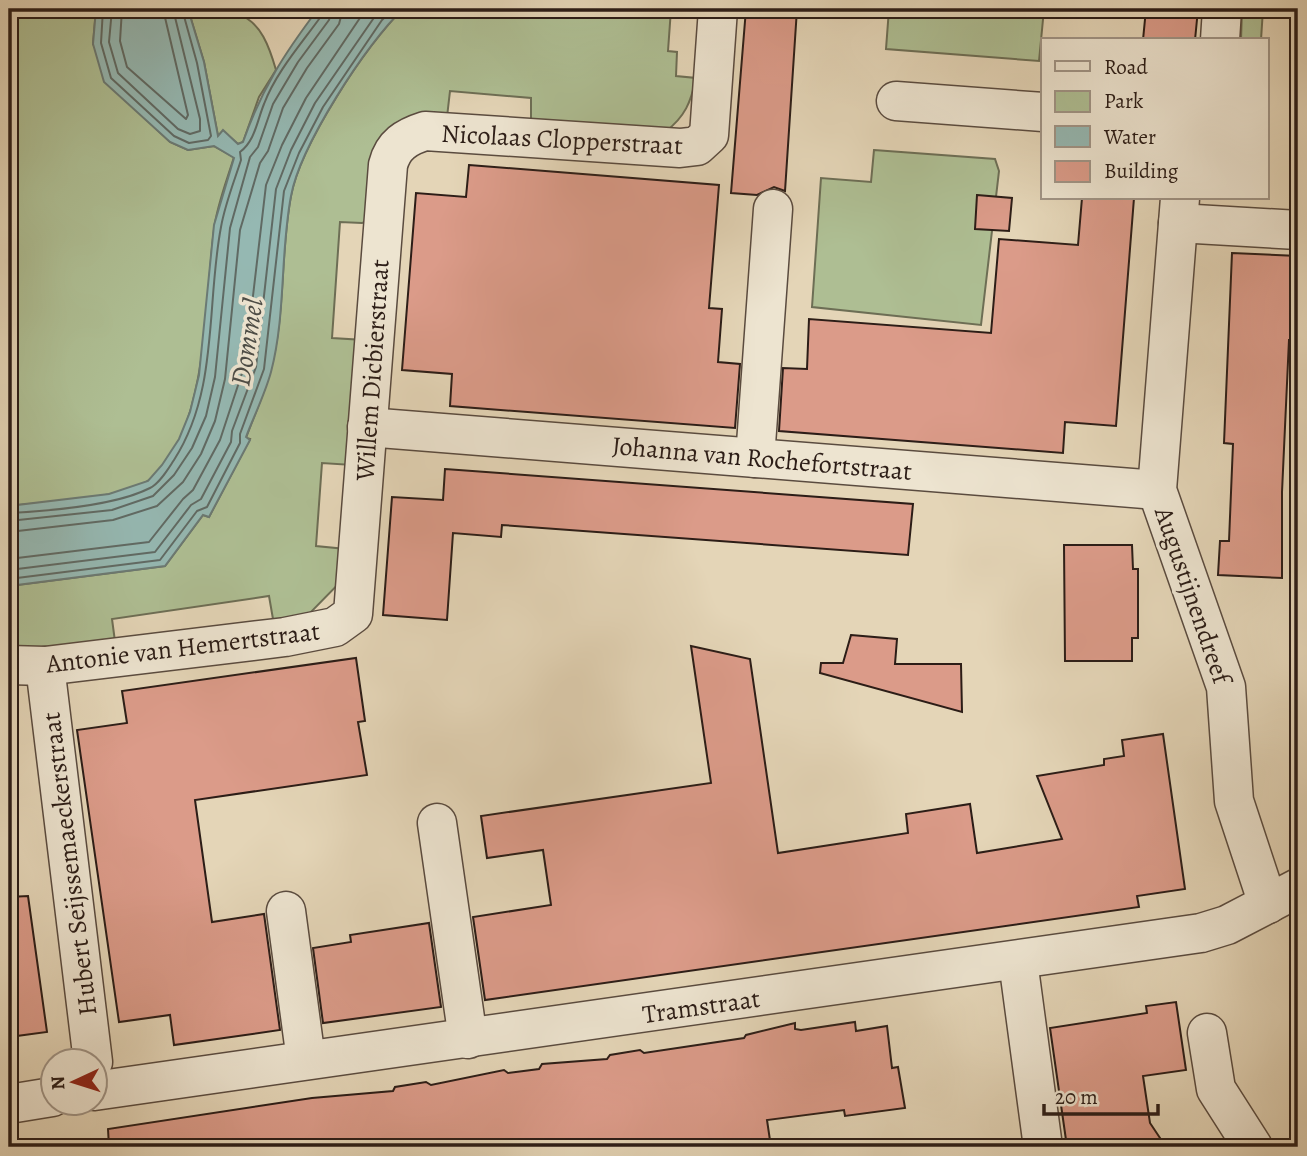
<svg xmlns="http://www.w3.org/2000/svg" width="1307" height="1156" font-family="Alegreya,serif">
  <rect width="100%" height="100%" fill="#e4d5b7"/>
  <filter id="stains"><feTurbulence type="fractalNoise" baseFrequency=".00286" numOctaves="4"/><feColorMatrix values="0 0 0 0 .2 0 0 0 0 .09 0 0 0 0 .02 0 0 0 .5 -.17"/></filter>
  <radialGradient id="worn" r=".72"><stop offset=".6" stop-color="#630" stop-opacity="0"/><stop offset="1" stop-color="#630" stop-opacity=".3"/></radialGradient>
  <!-- green -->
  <g fill="#aebe93" stroke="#6d6e55" stroke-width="2">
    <path d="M9,9H96L93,44L132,106L170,142L188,150L214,146L234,157C227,180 217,205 214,229C205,297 209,435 149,480C125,499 41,502 9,506Z"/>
    <path d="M188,9C244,9 260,14 276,70L259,97L243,142L238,144L223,131L218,136L204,62Z"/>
    <path d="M403,9H671L668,51L677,52L676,76L696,78C691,102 685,117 665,132L531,125V98L450,91L447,117L433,115L368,221L362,223L340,222L332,338L364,340L352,465L322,463L316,546L346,549L359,563L310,613L284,625L273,619L269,596L112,619L116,649L9,647V586L165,566L203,515L209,517L250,439L246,438C254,416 264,394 270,372C286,316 280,254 291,196C300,146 366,44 403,9Z"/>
    <polygon points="889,9 1044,9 1039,61 886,49"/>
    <polygon points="1242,9 1263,9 1261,40 1241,40"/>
    <polygon points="874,150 995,159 999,171 981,325 812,307 821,178 871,182"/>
  </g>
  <!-- water -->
  <path fill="#95b8b2" stroke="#6b7a74" stroke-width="2" d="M96,9H188L204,62L218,136L223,130L238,144L243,142C262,88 284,54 318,9H403C366,44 300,146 291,196C280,253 286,315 271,372C265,394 254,416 246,437L250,440L209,517L203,515L165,566L9,586V506L109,494L148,481L162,465L179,439L190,412L199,375L214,225L234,158L214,146L188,150L170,142L104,82L93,44Z"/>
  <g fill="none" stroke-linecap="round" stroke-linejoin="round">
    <!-- shore -->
    <g stroke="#606a64" stroke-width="2">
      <polyline points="103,9 101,43 111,78 174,136 189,143 208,140 211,136 197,63 182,9"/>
      <polyline points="112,9 109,42 118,73 178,129 190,134 200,131 200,119 173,9"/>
      <polyline points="122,9 120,41 127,67 186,119 188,115 163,9"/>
      <path d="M9,513C48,511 115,506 150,488C160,483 168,469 174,460C219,390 206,305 221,227C225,204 234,182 241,160L240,152C255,141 257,121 264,104C276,72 302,43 322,15L323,9"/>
      <polyline points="9,521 112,510 153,496 174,475 192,448 206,416 215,377 230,228 250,157 258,147 273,104 298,62 329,20 332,9"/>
      <polyline points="9,532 113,520 157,506 183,482 201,454 215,421 225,379 240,230 260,163 268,151 283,108 307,68 339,24 343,9"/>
      <polyline points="9,559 149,542 183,499 193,490 220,440 245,364 266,185 282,145 306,98 366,9"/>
      <polyline points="9,570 155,552 191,505 201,499 231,442 232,431 256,367 276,189 291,150 315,103 380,9"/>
      <polyline points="9,579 160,560 197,511 207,507 240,443 240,434 264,369 284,191 299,153 323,107 382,20 393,9"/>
    </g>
  </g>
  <!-- building -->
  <g fill="#db9b89" stroke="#2c1d17" stroke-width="2">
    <polygon points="746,9 797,9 785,191 774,187 757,195 731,193"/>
    <polygon points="1146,9 1198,9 1195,40 1143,40"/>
    <polygon points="469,165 719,185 709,308 722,309 718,362 740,364 735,428 450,406 452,374 402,370 416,193 466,197"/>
    <polygon points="977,195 1012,198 1009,231 975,229"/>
    <polygon points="1082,198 1134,198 1116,426 1065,422 1063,453 779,431 783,368 807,369 809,319 991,333 999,239 1078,245"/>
    <polygon points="1232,253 1298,256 1298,340 1289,340 1282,492 1282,578 1218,575 1220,541 1229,541 1233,444 1224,443"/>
    <polygon points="445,469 913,504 908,555 502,525 501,537 453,533 447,620 383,615 392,497 443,500"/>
    <polygon points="1064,545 1132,545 1133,569 1138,569 1138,638 1132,638 1132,661 1065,661"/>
    <polygon points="851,635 897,639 895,664 961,664 962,712 820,673 821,663 843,663"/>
    <polygon points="691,646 750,659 778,853 908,833 906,814 970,804 977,853 1062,839 1037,776 1104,765 1104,759 1124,756 1122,740 1163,734 1185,889 1137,896 1139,907 485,1000 473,917 551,905 543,850 487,858 481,816 711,783"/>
    <polygon points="356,658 365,721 358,722 367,775 195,800 212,922 264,914 280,1030 174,1045 170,1015 119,1022 77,730 127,723 122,691"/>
    <polygon points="28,896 47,1032 9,1037 9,897"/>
    <polygon points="429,923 441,1007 323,1023 313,948 351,942 350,935"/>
    <polygon points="1176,1002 1186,1070 1143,1076 1150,1123 1166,1147 1067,1147 1050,1028 1147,1013 1146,1006"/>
    <polygon points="855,1022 856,1031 887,1026 892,1068 898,1067 905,1108 845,1116 844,1110 767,1120 771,1147 109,1147 108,1129 312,1098 393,1091 395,1087 426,1082 431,1085 504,1070 508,1073 539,1069 542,1064 607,1059 610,1055 640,1050 644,1053 744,1038 746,1035 795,1023 795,1029 801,1030"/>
  </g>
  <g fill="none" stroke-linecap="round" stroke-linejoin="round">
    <defs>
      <g id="minor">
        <polyline points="1220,40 1222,9"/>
        <polyline points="896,101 1043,112"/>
        <polyline points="1180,198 1157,490 1226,687 1234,801 1268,904"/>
        <polyline points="1178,223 1298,230"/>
        <polyline points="367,427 1157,490"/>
        <polyline points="755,458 773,209"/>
        <path d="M9,665L45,666L285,637L335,627L353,614L388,165C393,145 406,137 425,131L680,148L697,146L709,135L718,9"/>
        <polyline points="45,666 93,1062"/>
        <polyline points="437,823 468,1039"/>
        <polyline points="286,911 306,1060"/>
        <polyline points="1018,961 1043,1147"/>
        <polyline points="1207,1033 1216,1089 1253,1147"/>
        <polyline points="94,1091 1201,933 1227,925 1298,888"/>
        <polyline points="9,1104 52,1097"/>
      </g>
    </defs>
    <!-- minor casing -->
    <use href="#minor" stroke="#5a4b3f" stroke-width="41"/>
    <!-- minor -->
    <use href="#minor" stroke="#ede4d0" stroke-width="38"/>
  </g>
  <g text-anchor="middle" stroke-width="7" stroke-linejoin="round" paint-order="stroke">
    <!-- street labels -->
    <g font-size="26" fill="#2c1d17" stroke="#ede4d0">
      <text transform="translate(562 139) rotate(3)" y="9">Nicolaas Clopperstraat</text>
      <text transform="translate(372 370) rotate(-86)" y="9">Willem Dicbierstraat</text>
      <text transform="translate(762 458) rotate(5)" y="9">Johanna van Rochefortstraat</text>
      <text transform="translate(1193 595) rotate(71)" y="9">Augustijnendreef</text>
      <text transform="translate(183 647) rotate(-7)" y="9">Antonie van Hemertstraat</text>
      <text transform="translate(69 864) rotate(-97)" y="9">Hubert Seijssemaeckerstraat</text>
      <text transform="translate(701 1006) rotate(-8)" y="9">Tramstraat</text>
    </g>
    <!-- water labels -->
    <g font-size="28" font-style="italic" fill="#4c4c46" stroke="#ede4d0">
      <text transform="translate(246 342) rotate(-81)" y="10">Dommel</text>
    </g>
  </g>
  <!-- margin -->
  <rect width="1307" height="1156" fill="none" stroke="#e4d5b7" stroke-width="35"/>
  <rect x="10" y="10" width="1286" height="1135" fill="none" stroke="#2c1d17" stroke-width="3.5"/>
  <rect x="18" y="18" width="1272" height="1121" fill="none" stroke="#2c1d17" stroke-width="2"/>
  <!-- legend -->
  <rect x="1041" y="38" width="228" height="161" fill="#ede4d0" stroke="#a09486" stroke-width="2"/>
  <rect x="1055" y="61" width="35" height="10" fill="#ede4d0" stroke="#a09486" stroke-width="2"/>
  <text x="1104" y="74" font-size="21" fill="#2c1d17">Road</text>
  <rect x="1055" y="91" width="35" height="21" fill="#aebe93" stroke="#a09486" stroke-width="2"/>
  <text x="1104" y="108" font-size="21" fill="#2c1d17">Park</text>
  <rect x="1055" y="126" width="35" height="21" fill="#95b8b2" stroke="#a09486" stroke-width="2"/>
  <text x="1104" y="144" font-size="21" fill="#2c1d17">Water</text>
  <rect x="1055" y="161" width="35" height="21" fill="#db9b89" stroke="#a09486" stroke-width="2"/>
  <text x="1104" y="178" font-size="21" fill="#2c1d17">Building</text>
  <!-- north arrow -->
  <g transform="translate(74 1082) rotate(266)"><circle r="33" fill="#ede4d0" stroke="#a09486" stroke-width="2"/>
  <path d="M0-5L12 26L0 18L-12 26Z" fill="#8f2418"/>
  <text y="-10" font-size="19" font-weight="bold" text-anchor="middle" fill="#2c1d17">N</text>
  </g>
  <!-- scale -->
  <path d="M1044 1104v10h114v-10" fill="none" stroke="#2c1d17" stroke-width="3.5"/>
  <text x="1055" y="1104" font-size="21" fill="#2c1d17" stroke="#ede4d0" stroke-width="5" paint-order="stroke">20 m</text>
  <rect width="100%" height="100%" filter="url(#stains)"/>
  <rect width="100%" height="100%" fill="url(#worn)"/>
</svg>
